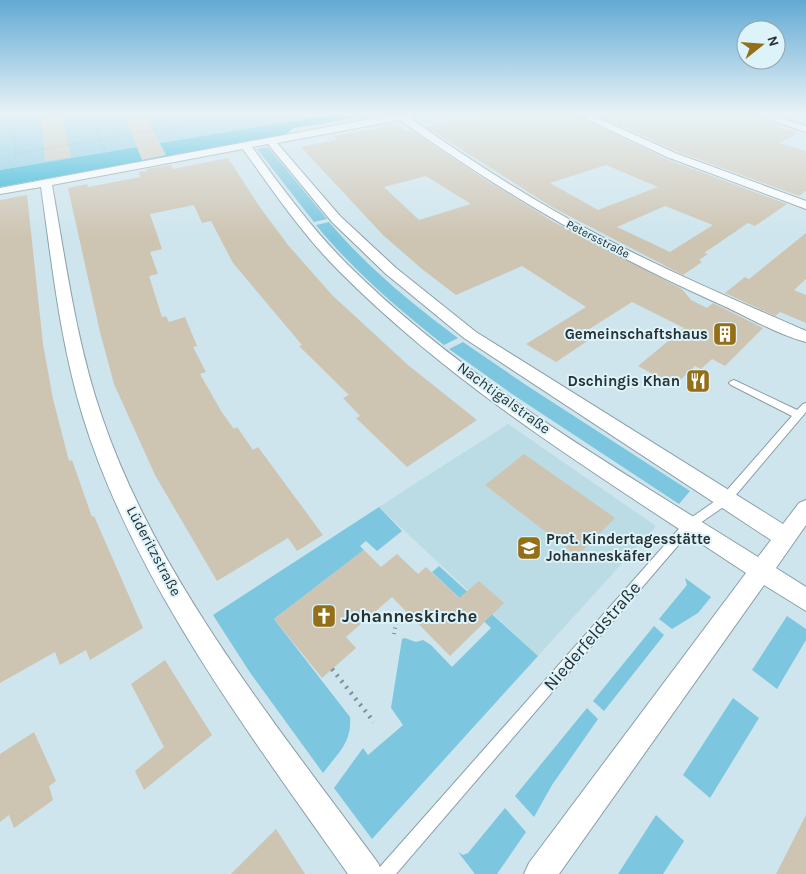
<svg xmlns="http://www.w3.org/2000/svg" width="806" height="874" font-family="Karla,sans-serif">
  <rect width="100%" height="100%" fill="#cee5ed"/>
  <!-- built -->
  <polygon fill="#bbdbe5" points="508,424 656,526 538,656 379,507"/>
  <!-- green -->
  <g fill="#7cc7df">
    <polygon points="0,114 334,114 0,170"/>
    <polygon points="268,147 327,219 314,222 257,149"/>
    <path d="M329,222C366,266 412,304 458,338L444,345C398,309 353,270 316,225Z"/>
    <polygon points="463,342 526,385 690,491 679,504 512,394 449,349"/>
    <path d="M379,507L402,531L377,551L366,541L360,546L364,550L274,619L350,717C352,743 338,753 323,773L249,671L213,615Z"/>
    <polygon points="439,566 538,656 372,839 334,788 363,748 368,755 403,725 391,708 402,639 405,638 416,642 423,640 431,645 452,667 491,628 432,572"/>
    <polygon points="685,578 711,597 698,613 672,629 659,619 687,585"/>
    <polygon points="787,616 806,629 806,640 777,689 752,670"/>
    <polygon points="654,626 664,635 604,711 593,701"/>
    <polygon points="733,698 759,718 710,798 683,775"/>
    <polygon points="587,708 598,719 552,785 534,817 515,796"/>
    <polygon points="505,808 526,832 497,874 475,874 458,852 463,855 468,853"/>
    <polygon points="656,815 684,841 663,874 618,874"/>
  </g>
  <!-- forest -->
  <polygon fill="#1dafd3" points="334,114 380,114 294,128 283,136 0,187 0,170"/>
  <!-- building -->
  <g fill="#cec4b2" fill-rule="evenodd">
    <polygon points="41,114 62,114 71,157 45,161"/>
    <path d="M485,114H574L666,159L787,204L755,226L748,223L704,253L708,254L699,260L702,262L683,275L552,207L426,127ZM606,165L658,187L598,210L550,183ZM665,206L713,225L670,252L617,227Z"/>
    <polygon points="595,114 752,114 777,124 773,125 798,133 779,143 806,151 806,191 799,196 676,151"/>
    <polygon points="146,117 166,155 142,160 126,120"/>
    <path d="M397,125L406,131L411,130L475,173L552,221L682,289L691,300L707,308L713,303L763,328L725,366L712,359L701,369L695,366L674,386L638,366L684,328L632,302L583,333L592,338L556,362L526,344L586,307L522,266L456,295L422,269L383,235L301,147L337,140L333,136ZM426,176L471,204L419,220L384,187Z"/>
    <polygon points="228,158 259,206 288,245 332,295 408,365 477,420 407,467 356,418 360,416 343,398 349,395 299,346 302,345 233,263 211,221 202,223 194,205 150,214 162,249 150,252 158,274 149,276 162,317 166,316 169,322 185,317 197,346 193,347 206,372 200,374 221,411 234,429 237,427 253,450 258,447 323,535 297,551 288,538 217,581 155,475 114,384 100,332 68,188 87,184 88,187 140,177 139,172 147,171 146,169 171,165 173,169"/>
    <polygon points="27,195 43,344 53,399 69,461 72,460 92,517 94,516 143,628 90,660 86,650 60,665 55,652 0,683 0,200"/>
    <polygon points="806,233 806,279 794,290 806,295 806,323 780,312 775,316 725,293 745,277 749,279"/>
    <polygon points="524,454 615,518 577,556 485,485"/>
    <polygon points="364,550 381,567 397,554 418,574 426,567 459,598 479,581 504,603 450,656 392,597 346,637 356,648 322,678 274,619"/>
    <polygon points="165,660 212,735 144,790 135,771 164,747 131,684"/>
    <polygon points="34,732 56,781 49,786 53,800 14,828 9,815 0,822 0,754"/>
    <polygon points="806,815 806,874 776,874"/>
    <polygon points="276,829 305,874 231,874"/>
  </g>
  <g fill="none" stroke-linecap="round" stroke-linejoin="round">
    <defs>
      <polygon id="service" points="734,380 797,410 803,404 806,403 806,412 729,503 693,528 396,874 377,874 379,868 685,522 721,497 792,416 731,385 729,383 731,381"/>
      <g id="minor">
        <path d="M397,114H419L410,118C471,161 533,201 600,236C667,271 737,301 806,331V342C775,334 745,315 715,302C603,252 500,191 400,120L277,143L340,216L396,268L476,332L783,524L799,503L806,500V525L776,568L806,587V611L764,585L559,874H524L529,863L746,573C606,480 458,391 339,271C302,234 273,191 243,149L52,185C66,263 76,342 102,417C157,579 278,727 378,863L383,874H348C251,736 133,580 83,417C60,342 52,264 41,187L0,194V188ZM268,144L332,222L386,274L464,338L771,540L758,557C618,469 466,382 348,265C312,229 282,188 252,147Z"/>
        <polygon points="576,114 589,114 675,153 806,201 806,209 667,157"/>
        <polygon points="754,114 769,114 806,126 806,132"/>
      </g>
    </defs>
    <!-- service casing -->
    <use href="#service" stroke="#8a9fa7" stroke-width="2"/>
    <!-- minor casing -->
    <use href="#minor" stroke="#8a9fa7" stroke-width="2"/>
    <!-- path-far2 -->
    <g stroke="#7f8f95" stroke-width="2" stroke-dasharray="0.5 2" stroke-linecap="butt">
      <polyline points="11,114 16,154 251,114"/>
      <polyline points="91,114 107,155"/>
      <polyline points="183,114 189,125"/>
    </g>
    <!-- path-far1 -->
    <polyline stroke="#7f8f95" stroke-width="4" stroke-dasharray="1 4.5" stroke-linecap="butt" points="394,634 396,623 408,613"/>
    <!-- path -->
    <polyline stroke="#7f8f95" stroke-width="4.5" stroke-dasharray="2 5.5" stroke-linecap="butt" points="332,669 374,722"/>
    <!-- service -->
    <use href="#service" fill="#fff" fill-rule="evenodd"/>
    <!-- minor -->
    <use href="#minor" fill="#fff" fill-rule="evenodd"/>
  </g>
  <!-- sky -->
  <linearGradient id="sky" x2="0" y2="1"><stop stop-color="#62aad4"/><stop offset="0.48" stop-color="#e9f3f7"/><stop offset="1" stop-color="#e9f3f7" stop-opacity="0"/></linearGradient>
  <rect width="806" height="237" fill="url(#sky)"/>
  <!-- icons -->
  <defs>
    <symbol id="building-square" viewBox="-11 -11 22 22"><rect x="-9" y="-9" width="18" height="18" rx="4" fill="#956f18" stroke="#dcf3fa"/><path d="M-4-6H4V6H1V3H-1V6H-4ZM-2.5-4.3h1.7v1.8h-1.7ZM.8-4.3h1.7v1.8H.8ZM-2.5-1h1.7V.8h-1.7ZM.8-1h1.7V.8H.8Z" fill="#fff"/></symbol>
    <symbol id="restaurant-square" viewBox="-11 -11 22 22"><rect x="-9" y="-9" width="18" height="18" rx="4" fill="#956f18" stroke="#dcf3fa"/><path d="M-5-6h1v4h1v-4h1v4h1v-4h1v5L-1.5 .5V6h-2V.5L-5-1ZM5-6V6H3V1.5H1.5Q1.5-4 5-6Z" fill="#fff"/></symbol>
    <symbol id="school-square" viewBox="-11 -11 22 22"><rect x="-9" y="-9" width="18" height="18" rx="4" fill="#956f18" stroke="#dcf3fa"/><path d="M0-5L7-2L0 1L-7-2ZM-4 1L0 2.5L4 1V4Q0 6-4 4Z" fill="#fff"/></symbol>
    <symbol id="church-square" viewBox="-11 -11 22 22"><rect x="-9" y="-9" width="18" height="18" rx="4" fill="#956f18" stroke="#dcf3fa"/><path d="M-1.2-6h2.4v3.5h3.3v2.4h-3.3V6h-2.4V-.1h-3.3v-2.4h3.3Z" fill="#fff"/></symbol>
  </defs>
  <g fill-rule="evenodd">
    <use href="#building-square" x="711" y="320" width="28" height="28"/>
    <use href="#restaurant-square" x="684" y="367" width="28" height="28"/>
    <use href="#school-square" x="515" y="534" width="28" height="28"/>
    <use href="#church-square" x="310" y="602" width="28" height="28"/>
  </g>
  <g text-anchor="middle" stroke-width="4" stroke-linejoin="round" paint-order="stroke">
    <!-- far-street labels -->
    <g font-size="12" fill="#273033" stroke="#dcf3fa">
      <text transform="translate(598 239) rotate(27)" y="4">Petersstraße</text>
    </g>
    <!-- poi labels -->
    <g font-size="15" font-weight="bold" fill="#273033" stroke="#dcf3fa" text-anchor="end">
      <text x="708" y="339">Gemeinschaftshaus</text>
      <text x="680" y="386">Dschingis Khan</text>
      <text x="546" y="544" text-anchor="start">Prot. Kindertagesstätte<tspan x="546" dy="17">Johanneskäfer</tspan></text>
    </g>
    <!-- street labels -->
    <g font-size="15" fill="#273033" stroke="#dcf3fa">
      <text transform="translate(504 398) rotate(36)" y="5">Nachtigalstraße</text>
      <text transform="translate(154 551) rotate(62)" y="5">Lüderitzstraße</text>
    </g>
    <!-- near-poi labels -->
    <g font-size="18" font-weight="bold" fill="#273033" stroke="#dcf3fa" text-anchor="start">
      <text x="342" y="622">Johanneskirche</text>
    </g>
    <!-- near-street labels -->
    <g font-size="18" fill="#273033" stroke="#dcf3fa">
      <text transform="translate(592 636) rotate(-49)" y="6">Niederfeldstraße</text>
    </g>
  </g>
  <!-- north arrow -->
  <g transform="translate(761 45) rotate(73)"><circle r="24" fill="#dcf3fa" stroke="#94a5aa"/>
  <path d="M0-4L9 19L0 12L-9 19Z" fill="#956f18"/>
  <text y="-8" font-size="14" font-weight="bold" text-anchor="middle" fill="#273033">N</text>
  </g>
</svg>
